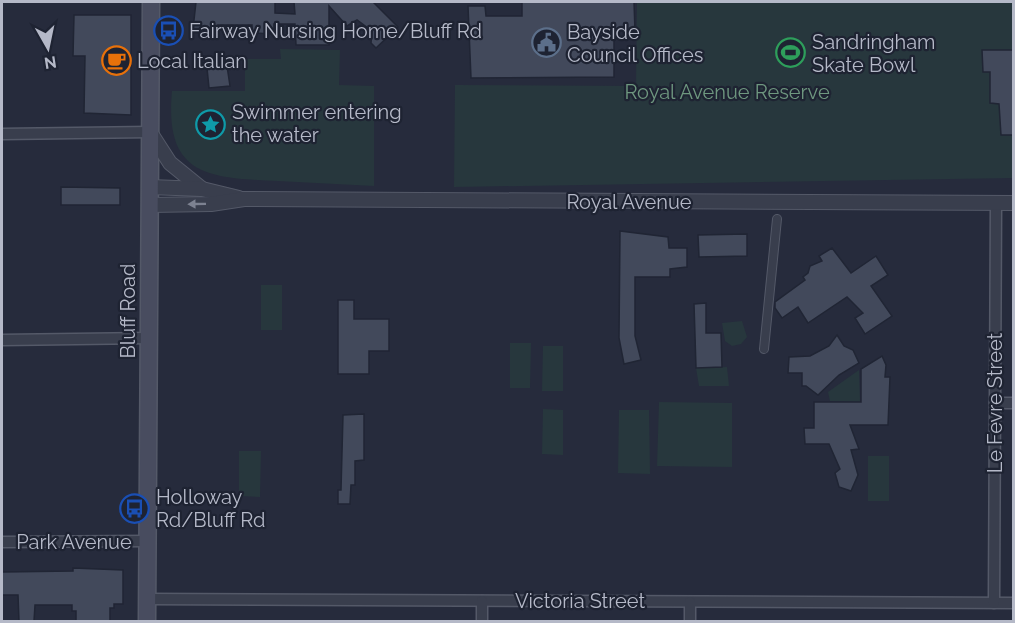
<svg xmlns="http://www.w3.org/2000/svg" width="1015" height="623" font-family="Raleway,sans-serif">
  <rect width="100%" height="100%" fill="#262b3c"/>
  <!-- green -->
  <g fill="#27373d">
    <polygon points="637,2 1013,2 1013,178 454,187 455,85 636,86"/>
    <path d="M280,49L340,50L339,85L374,86V186C342,184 310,183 278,181C208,178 164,176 172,91H245V59H281Z"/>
    <rect x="261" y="285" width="21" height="45"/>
    <polygon points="742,321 747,337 741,344 732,346 725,341 722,323"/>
    <polygon points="510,343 531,343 530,388 510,388"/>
    <polygon points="543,346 563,346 563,391 542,391"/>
    <polygon points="727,367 729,386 699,386 696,368"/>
    <polygon points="859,370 860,402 830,401 828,392"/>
    <polygon points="659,402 732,403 732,467 657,466"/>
    <polygon points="543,409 563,410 563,455 542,454"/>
    <polygon points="619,410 649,410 650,474 618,473"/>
    <polygon points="239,451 261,451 260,497 239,496"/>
    <rect x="868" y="456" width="21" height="45"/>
  </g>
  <!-- building -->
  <g fill="#42495b" stroke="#202534" stroke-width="1.5">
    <polygon points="196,2 275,2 275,13 295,14 294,2 373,2 398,27 376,48 371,43 372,31 357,20 347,26 329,6 329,45 296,45 295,24 274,24 274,34 252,33 252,25 218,25 218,29 193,29"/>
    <polygon points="522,2 634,2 635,31 614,31 614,77 471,78 468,6 485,6 486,16 522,16"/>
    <polygon points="74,15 131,15 131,115 84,113 85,56 73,56"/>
    <polygon points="982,50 1014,50 1014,135 1001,135 999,104 990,103 990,72 983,72"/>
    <polygon points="227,66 230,86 209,88 207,68"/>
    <polygon points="61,187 120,188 120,205 61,205"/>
    <polygon points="620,231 668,237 669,248 687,248 687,267 670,269 670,277 635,277 635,336 641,360 624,364 619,338"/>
    <polygon points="747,234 747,256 699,257 698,235"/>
    <polygon points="832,248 851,273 876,256 888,275 871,286 892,316 865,334 855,318 863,313 847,297 808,323 798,307 782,318 775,308 775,302 805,280 803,277 808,273 810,266 822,261 819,256"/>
    <polygon points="338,300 354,300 354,319 389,319 389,351 369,351 369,374 338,374"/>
    <polygon points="706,303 706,333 721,333 722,367 696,368 694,304"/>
    <polygon points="837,335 844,346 853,350 859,363 839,375 818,395 806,386 802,386 802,373 788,373 789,357 810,356 829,346"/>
    <polygon points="882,356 886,365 885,377 890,377 888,425 850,425 859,449 851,450 858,475 851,491 839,487 835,473 840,469 829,444 805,444 804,428 814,428 814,402 861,402 861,369"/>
    <polygon points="364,414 364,460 355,461 355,485 351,485 350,504 338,504 338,490 341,490 343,415"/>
    <polygon points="73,568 123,570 123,604 114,604 114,608 110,608 110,621 76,621 76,611 72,611 72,605 35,605 34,621 19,621 18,595 2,595 2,572 73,571"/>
  </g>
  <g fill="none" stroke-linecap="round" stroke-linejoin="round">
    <defs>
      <polyline id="pedestrian" points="764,349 777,219"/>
      <g id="minor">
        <polyline points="2,134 150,132"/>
        <polyline points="2,340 149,338"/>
        <polyline points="995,403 1014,403"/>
        <polyline points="2,542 147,541"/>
        <polyline points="147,599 1014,603"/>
        <polyline points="690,602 690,622"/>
        <polyline points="994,603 996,203"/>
        <polyline points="482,622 482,601"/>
      </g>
      <g id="tertiary">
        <polyline points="150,132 170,163 202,189"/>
        <polyline points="150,187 202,189 239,198"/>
        <polyline points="150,205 211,204 244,199 1014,203"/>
      </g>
      <polyline id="secondary" points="147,622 151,2"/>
    </defs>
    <!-- pedestrian casing -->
    <use href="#pedestrian" stroke="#545968" stroke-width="10"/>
    <!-- minor casing -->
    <use href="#minor" stroke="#545968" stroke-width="13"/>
    <!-- tertiary casing -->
    <use href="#tertiary" stroke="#545968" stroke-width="16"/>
    <!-- secondary casing -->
    <use href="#secondary" stroke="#545968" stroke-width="19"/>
    <!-- pedestrian -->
    <use href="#pedestrian" stroke="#393e4d" stroke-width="8"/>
    <!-- minor -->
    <use href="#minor" stroke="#393e4d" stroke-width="10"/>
    <!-- tertiary -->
    <use href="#tertiary" stroke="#393e4d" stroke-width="14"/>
    <!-- secondary -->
    <use href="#secondary" stroke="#484c5f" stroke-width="16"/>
  </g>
  <!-- one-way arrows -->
  <defs><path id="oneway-solid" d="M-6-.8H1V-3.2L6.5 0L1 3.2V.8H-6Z" transform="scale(1.5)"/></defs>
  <use fill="#7d8291" href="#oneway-solid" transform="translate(197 204) rotate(179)"/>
  <!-- icons -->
  <defs>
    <symbol id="bus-ring" viewBox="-11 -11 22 22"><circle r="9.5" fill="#1e2332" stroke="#1a4fb4" stroke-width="1.5"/><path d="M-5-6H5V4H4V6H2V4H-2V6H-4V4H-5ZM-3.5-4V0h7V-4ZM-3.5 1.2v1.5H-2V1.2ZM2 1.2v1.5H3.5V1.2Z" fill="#1a4fb4"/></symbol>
    <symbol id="civic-ring" viewBox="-11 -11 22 22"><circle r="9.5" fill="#1e2332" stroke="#5c6f8a" stroke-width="1.5"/><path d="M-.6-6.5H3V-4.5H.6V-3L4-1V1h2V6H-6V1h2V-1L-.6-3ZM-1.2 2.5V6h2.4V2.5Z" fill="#5c6f8a"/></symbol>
    <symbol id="stadium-ring" viewBox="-11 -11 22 22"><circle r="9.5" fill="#1e2332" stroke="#2e9e5b" stroke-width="1.5"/><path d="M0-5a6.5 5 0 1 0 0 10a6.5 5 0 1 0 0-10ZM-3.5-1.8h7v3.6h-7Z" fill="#2e9e5b"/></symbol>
    <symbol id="cafe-ring" viewBox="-11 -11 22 22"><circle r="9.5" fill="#1e2332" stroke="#e8710a" stroke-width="1.5"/><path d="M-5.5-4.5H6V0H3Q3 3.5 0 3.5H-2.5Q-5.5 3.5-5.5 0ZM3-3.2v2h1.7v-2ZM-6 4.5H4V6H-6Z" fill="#e8710a"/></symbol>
    <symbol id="sight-ring" viewBox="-11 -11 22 22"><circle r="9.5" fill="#1e2332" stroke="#0f9aa8" stroke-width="1.5"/><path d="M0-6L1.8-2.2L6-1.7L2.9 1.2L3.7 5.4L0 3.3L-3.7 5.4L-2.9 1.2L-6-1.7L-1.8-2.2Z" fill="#0f9aa8"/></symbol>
  </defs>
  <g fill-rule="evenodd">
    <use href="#bus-ring" x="152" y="14" width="33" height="33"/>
    <use href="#civic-ring" x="530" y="26" width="33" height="33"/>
    <use href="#stadium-ring" x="774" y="36" width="33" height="33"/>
    <use href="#cafe-ring" x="100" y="44" width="33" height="33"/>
    <use href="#sight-ring" x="194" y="108" width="33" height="33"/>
    <use href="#bus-ring" x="118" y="492" width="33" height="33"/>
  </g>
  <g text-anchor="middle" stroke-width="4.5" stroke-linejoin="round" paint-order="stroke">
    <!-- poi labels -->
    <g font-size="20" fill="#b5b9c8" stroke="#1e2332" text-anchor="start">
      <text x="189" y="38">Fairway Nursing Home/Bluff Rd</text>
      <text x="567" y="39">Bayside<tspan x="567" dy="23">Council Offices</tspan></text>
      <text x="812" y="49">Sandringham<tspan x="812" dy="23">Skate Bowl</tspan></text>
      <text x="137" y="68">Local Italian</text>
      <text x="232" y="119">Swimmer entering<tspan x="232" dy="23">the water</tspan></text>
      <text x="156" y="504">Holloway<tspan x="156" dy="23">Rd/Bluff Rd</tspan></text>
    </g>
    <!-- park labels -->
    <g font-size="20" fill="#6e977f" stroke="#1e2332">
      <text x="727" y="99">Royal Avenue Reserve</text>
    </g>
    <!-- street labels -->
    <g font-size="20" fill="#b5b9c8" stroke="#1e2332">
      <text x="629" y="209">Royal Avenue</text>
      <text transform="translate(128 311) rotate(-90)" y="7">Bluff Road</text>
      <text transform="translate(995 403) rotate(-90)" y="7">Le Fevre Street</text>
      <text x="74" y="549">Park Avenue</text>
      <text x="580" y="608">Victoria Street</text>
    </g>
  </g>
  <!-- border -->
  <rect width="1015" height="623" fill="none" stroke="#b5b9c8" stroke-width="6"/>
  <!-- north arrow -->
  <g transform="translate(48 48) rotate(171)" stroke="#1e2332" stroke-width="4.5" paint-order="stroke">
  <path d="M0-4.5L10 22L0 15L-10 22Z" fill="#b5b9c8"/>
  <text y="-9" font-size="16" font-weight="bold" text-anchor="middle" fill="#b5b9c8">N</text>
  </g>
</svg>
